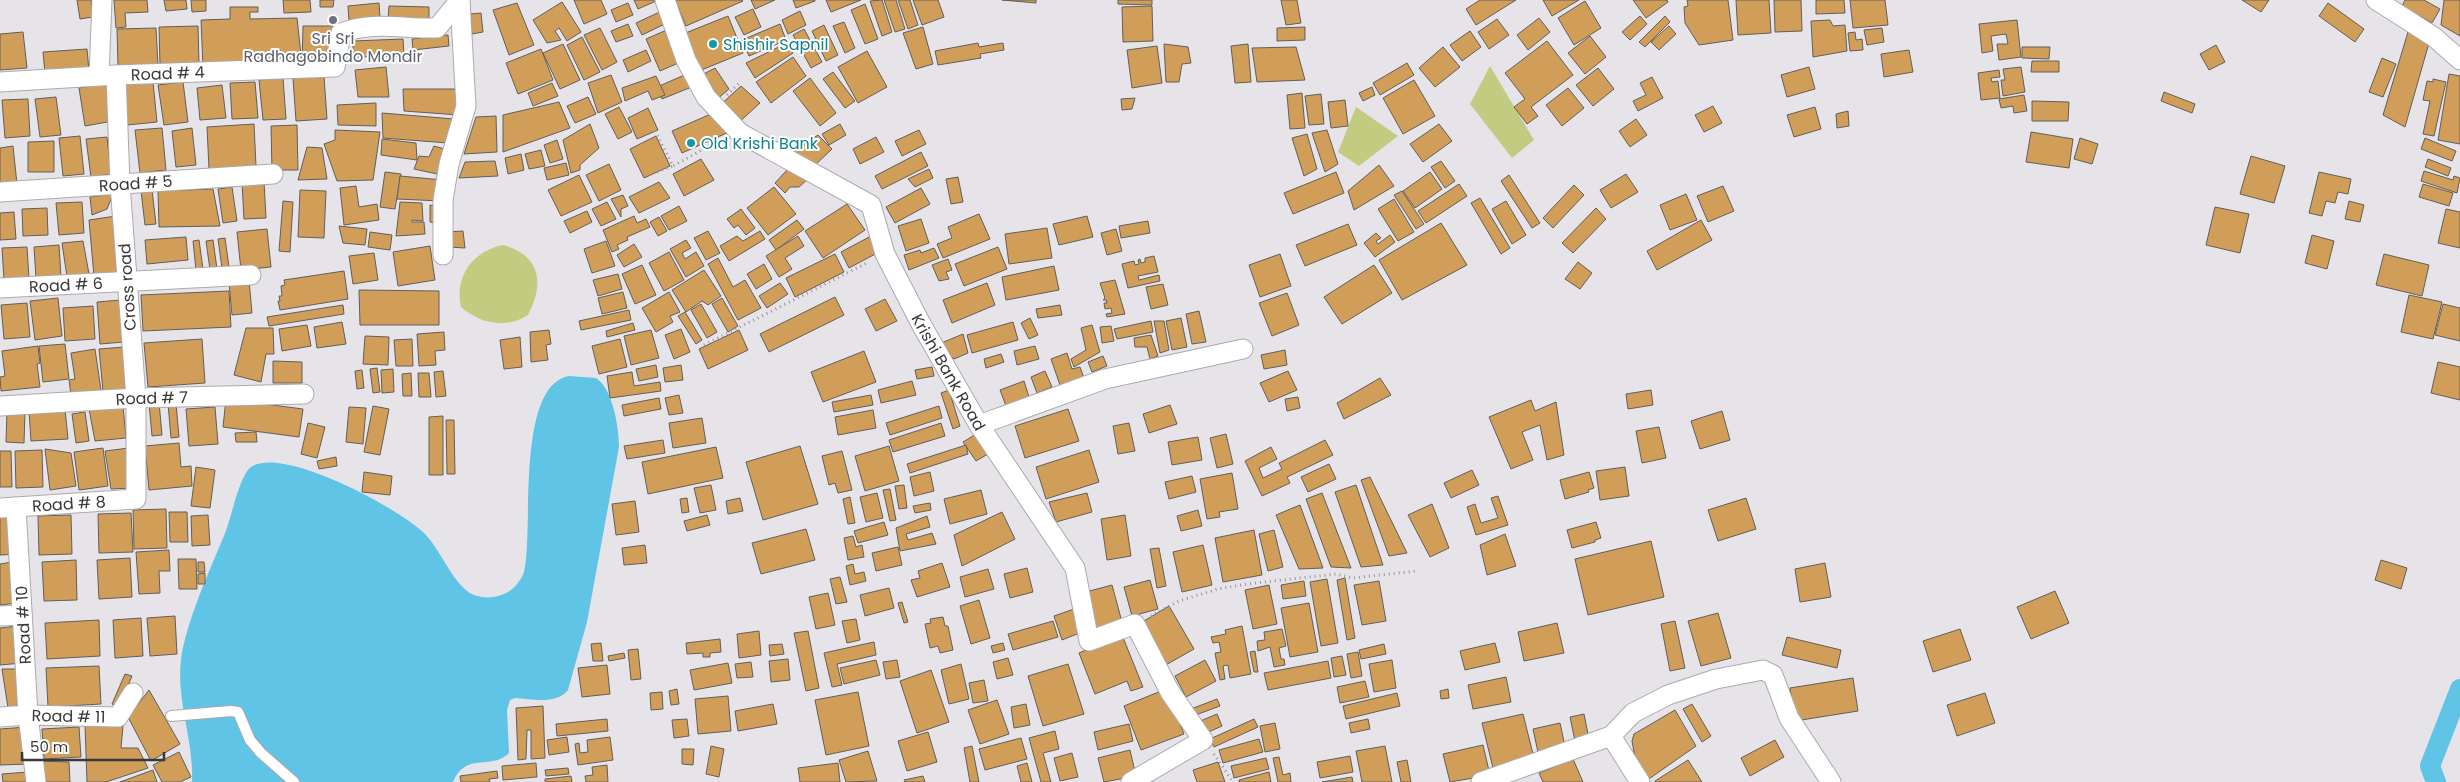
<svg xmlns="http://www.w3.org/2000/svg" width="2460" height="782" font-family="Poppins,sans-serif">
  <rect width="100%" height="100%" fill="#e6e4e8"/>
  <!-- green -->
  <g fill="#c2cc81">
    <polygon points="1490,66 1534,140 1512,158 1470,104"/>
    <polygon points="1356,107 1398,136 1359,166 1338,152"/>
    <path d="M503,245C540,255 545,283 528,315C507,329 480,324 461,307C454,276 473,251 503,245Z"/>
  </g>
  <!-- water -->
  <path fill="#5fc4e5" d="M569,376L596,378C613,389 619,428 619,447L587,622L568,690C556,705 532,699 515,698L510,700L507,710L509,753C491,771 466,751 453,782H192C194,741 176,701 181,660C185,625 210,569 224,536C231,520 239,476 251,467C283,445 400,509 425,534C441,550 454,587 474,595C485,599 498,598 508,592C514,589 522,579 524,572C534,532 515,386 569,376Z"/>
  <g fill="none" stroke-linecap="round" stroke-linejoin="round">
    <!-- canal -->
    <polyline stroke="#5fc4e5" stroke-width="20" points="2436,782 2430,766 2460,689"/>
  </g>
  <!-- building -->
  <g fill="#d19e5a" stroke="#615e5b">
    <polygon points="77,0 91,0 93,17 80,19"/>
    <polygon points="114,0 147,0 148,12 125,13 126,27 116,28"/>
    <polygon points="164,0 186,0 187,9 166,11"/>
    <polygon points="191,0 206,0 206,11 192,12"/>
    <polygon points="283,0 310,0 311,12 284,13"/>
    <polygon points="320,0 334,0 333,7 320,7"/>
    <polygon points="574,0 601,0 607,14 584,24"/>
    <polygon points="634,0 664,0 660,9 656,1 638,9"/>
    <polygon points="675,0 742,0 743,1 686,26"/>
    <polygon points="751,0 775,0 755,9"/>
    <polygon points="793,0 815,0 815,1 796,8"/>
    <polygon points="826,0 861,0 831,12"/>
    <polygon points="882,0 892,32 882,36 870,1"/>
    <polygon points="884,0 896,0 905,29 895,32"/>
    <polygon points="898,0 910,0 918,25 908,29"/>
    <polygon points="913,0 938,0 944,17 922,25"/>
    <polygon points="1002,0 1036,0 1036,3"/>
    <polygon points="1118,0 1152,0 1152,5 1118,4"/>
    <polygon points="1281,0 1297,0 1301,23 1286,25"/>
    <polygon points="1480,0 1516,0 1476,25 1466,9"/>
    <polygon points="1543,0 1579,0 1552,16"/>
    <polygon points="1633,0 1667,0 1668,2 1646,18"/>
    <polygon points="1687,0 1728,0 1733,40 1699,45 1685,23 1684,7 1688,6"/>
    <polygon points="1736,0 1769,0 1771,33 1738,35"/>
    <polygon points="1774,0 1801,0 1802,31 1775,32"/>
    <polygon points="1816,0 1844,0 1845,13 1816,14"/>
    <polygon points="1850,0 1885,0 1888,25 1853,28"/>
    <polygon points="2242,0 2269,0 2261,12"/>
    <polygon points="2405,0 2424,0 2440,9 2432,23 2402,6"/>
    <polygon points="2444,0 2460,0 2460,36 2441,25"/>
    <polygon points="1585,1 1601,28 1574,45 1558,18"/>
    <polygon points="562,2 581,32 567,41 559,28 555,31 561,40 547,43 533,20"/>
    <polygon points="379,3 380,18 349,21 348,6"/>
    <polygon points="517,3 534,45 509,55 493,10"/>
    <polygon points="628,3 633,15 616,22 611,10"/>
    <polygon points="2328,3 2364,29 2355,42 2319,16"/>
    <polygon points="865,4 878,39 865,44 851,10"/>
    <polygon points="389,6 429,7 429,21 388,20"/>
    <polygon points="1152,6 1153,41 1123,42 1122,7"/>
    <polygon points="230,7 258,7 258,12 250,12 250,19 297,18 302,64 203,67 201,20 230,19"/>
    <polygon points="666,9 671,21 642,35 636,23"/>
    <polygon points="753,9 761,27 744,35 735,17"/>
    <polygon points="800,11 806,25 788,34 782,20"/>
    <polygon points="481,13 483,32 472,34 470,14"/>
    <polygon points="728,16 743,53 699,71 683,34"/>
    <polygon points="1640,16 1647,24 1630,40 1622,32"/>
    <polygon points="1665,16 1670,22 1645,47 1639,42"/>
    <polygon points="1539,18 1550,32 1528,50 1517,35"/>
    <polygon points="1497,19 1509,35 1489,49 1478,32"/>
    <polygon points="1830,20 1833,26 1845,25 1847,51 1813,57 1811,21"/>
    <polygon points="2017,20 2021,57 1999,60 1997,44 2008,44 2006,34 1991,36 1993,51 1982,53 1979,24"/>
    <polygon points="844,22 855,48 845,53 833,26"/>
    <polygon points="628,24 633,36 616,42 611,31"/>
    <polygon points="780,24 786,40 749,56 742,40"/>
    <polygon points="824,25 838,55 826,61 812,31"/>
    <polygon points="198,26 199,64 160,65 159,27"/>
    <polygon points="303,26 333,26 333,65 302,64"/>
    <polygon points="1669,26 1676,34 1659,50 1651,42"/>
    <polygon points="923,27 933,64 916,69 903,33"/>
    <polygon points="1305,27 1305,40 1277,41 1277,28"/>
    <polygon points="156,28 158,66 118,67 117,29"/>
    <polygon points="600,28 617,62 602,70 584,35"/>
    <polygon points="1882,28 1884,42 1867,45 1864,30"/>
    <polygon points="669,29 683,61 660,71 646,39"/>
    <polygon points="804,29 822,62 811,68 793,35"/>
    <polygon points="1470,31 1481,47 1462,61 1450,45"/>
    <polygon points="23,32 27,68 0,70 0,34"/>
    <polygon points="1855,32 1856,40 1862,39 1863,50 1850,51 1848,33"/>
    <polygon points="2408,32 2429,43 2405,127 2383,115"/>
    <polygon points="448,35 449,46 413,50 412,39"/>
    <polygon points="1590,36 1606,57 1585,74 1568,53"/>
    <polygon points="582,37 600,72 584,80 567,45"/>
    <polygon points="403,39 404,56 353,57 353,41"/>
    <polygon points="1547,41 1573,75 1531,107 1538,116 1527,124 1514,107 1525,99 1505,73"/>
    <polygon points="787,43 793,53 755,78 746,63"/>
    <polygon points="978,43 979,47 1003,43 1004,50 980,54 981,58 938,65 935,51"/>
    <polygon points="563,44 580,80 560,89 543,53"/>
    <polygon points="1164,44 1188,47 1191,63 1182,64 1179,82 1166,82"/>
    <polygon points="1248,44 1251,82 1235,83 1231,46"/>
    <polygon points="2216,45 2225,62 2209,70 2200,54"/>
    <polygon points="1157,46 1162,83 1132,88 1127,50"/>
    <polygon points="1296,47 1305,80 1257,82 1252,48"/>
    <polygon points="1443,47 1460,67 1435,87 1419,68"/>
    <polygon points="2022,47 2050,47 2049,59 2022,58"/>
    <polygon points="87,49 89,71 45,74 43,52"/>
    <polygon points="541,49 553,80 518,94 506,63"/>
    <polygon points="646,50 651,61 628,72 623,60"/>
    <polygon points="1909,50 1913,72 1884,77 1881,54"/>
    <polygon points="867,51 887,87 858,103 838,67"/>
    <polygon points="793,57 806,76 771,103 756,82"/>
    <polygon points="2382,58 2396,64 2383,97 2369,92"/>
    <polygon points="2032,61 2059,61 2059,72 2031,72"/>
    <polygon points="1407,63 1414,75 1380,95 1373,83"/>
    <polygon points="386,67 389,97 358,97 355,70"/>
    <polygon points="1809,67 1815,89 1787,97 1781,75"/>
    <polygon points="2021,67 2025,92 2003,96 2001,80 2005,80 2003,69"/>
    <polygon points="715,68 729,89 715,101 700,76"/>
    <polygon points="1598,68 1614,89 1593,106 1576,85"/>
    <polygon points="1999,70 2000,77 1991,78 1992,82 1998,81 2000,98 1981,100 1978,73"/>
    <polygon points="833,72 855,101 845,108 823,79"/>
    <polygon points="689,73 694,86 662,99 657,87"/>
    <polygon points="2449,74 2460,76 2460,144 2438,140"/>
    <polygon points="611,75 622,102 598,113 588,83"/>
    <polygon points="324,76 327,119 296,121 293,78"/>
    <polygon points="656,76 665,95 652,100 648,91 625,101 622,88"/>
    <polygon points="1652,77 1663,98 1638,111 1633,101 1646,95 1640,83"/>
    <polygon points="283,78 286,119 263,120 259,80"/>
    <polygon points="810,78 836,113 820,126 793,91"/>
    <polygon points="2433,79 2446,82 2434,136 2423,134 2430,101 2423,100 2427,81 2433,82"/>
    <polygon points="1414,80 1435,116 1403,134 1383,98"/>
    <polygon points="153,82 157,122 127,125 123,85"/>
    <polygon points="183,82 188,122 164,125 158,85"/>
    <polygon points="255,82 258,118 232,119 230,83"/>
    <polygon points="106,83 113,121 85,126 79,88"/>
    <polygon points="552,83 558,96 533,106 528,93"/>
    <polygon points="222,85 226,118 200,120 197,88"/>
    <polygon points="741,86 760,103 736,125 718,107"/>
    <polygon points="1372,87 1375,95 1363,101 1359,93"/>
    <polygon points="1568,88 1584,108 1562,126 1546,105"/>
    <polygon points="403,89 459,89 459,115 404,111"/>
    <polygon points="2164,92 2195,104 2192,113 2161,101"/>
    <polygon points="1302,93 1305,128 1290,129 1287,95"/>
    <polygon points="1321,94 1324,124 1309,125 1305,96"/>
    <polygon points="2024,95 2027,111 2014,113 2013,106 2001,108 1999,99"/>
    <polygon points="56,97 61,135 40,137 35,99"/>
    <polygon points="588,97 596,114 575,123 567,106"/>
    <polygon points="1135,98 1132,109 1122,110 1121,99"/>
    <polygon points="28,99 30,136 5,138 2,100"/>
    <polygon points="1345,100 1348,126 1331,128 1328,102"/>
    <polygon points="2032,101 2069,102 2068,121 2032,121"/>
    <polygon points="559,102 570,128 503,152 503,115"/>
    <polygon points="376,103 376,126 338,125 337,105"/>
    <polygon points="1713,106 1722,123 1704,132 1695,115"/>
    <polygon points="619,107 632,132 618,139 605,114"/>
    <polygon points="1815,107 1821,129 1794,137 1787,115"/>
    <polygon points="648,108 658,130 637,139 628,118"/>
    <polygon points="1848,111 1849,126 1837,128 1836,114"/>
    <polygon points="382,113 466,120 461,144 383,138"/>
    <polygon points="713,113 729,132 682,153 672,131"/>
    <polygon points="496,116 497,152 464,154 476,117"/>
    <polygon points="1636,119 1647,135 1630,147 1619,131"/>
    <polygon points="254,124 256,166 209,169 207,127"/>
    <polygon points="590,124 599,148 580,165 580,170 571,173 563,140"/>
    <polygon points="840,124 846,135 829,145 822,134"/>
    <polygon points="1439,124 1452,141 1423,162 1410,144"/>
    <polygon points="297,125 298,170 272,170 271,126"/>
    <polygon points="162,128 166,170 140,173 135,130"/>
    <polygon points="192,128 196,165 176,167 172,131"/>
    <polygon points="335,130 380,132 373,180 337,181 324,144 335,140"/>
    <polygon points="919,130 926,144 902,156 895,141"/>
    <polygon points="1327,130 1338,164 1325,172 1312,133"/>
    <polygon points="2031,132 2073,139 2069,168 2026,162"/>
    <polygon points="1307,134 1317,169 1304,176 1292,138"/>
    <polygon points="818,135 832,149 814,166 793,152"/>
    <polygon points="80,136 84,174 63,176 59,138"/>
    <polygon points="656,136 670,166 644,178 630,149"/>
    <polygon points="107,137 111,174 91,177 86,139"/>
    <polygon points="876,137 884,152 860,164 853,149"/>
    <polygon points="2080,138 2098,144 2092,164 2074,159"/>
    <polygon points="2425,138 2456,151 2452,161 2421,149"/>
    <polygon points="382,139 416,143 417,160 381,155"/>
    <polygon points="557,140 563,159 550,163 544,145"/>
    <polygon points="54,141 54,172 28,172 28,142"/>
    <polygon points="13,146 17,184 0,186 0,148"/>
    <polygon points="434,146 448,150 442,175 414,169 419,156 429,157"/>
    <polygon points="307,147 322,148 327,179 298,180"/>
    <polygon points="541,150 545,166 529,169 525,154"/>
    <polygon points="921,152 928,166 882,189 875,176"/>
    <polygon points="521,154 524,170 508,174 505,158"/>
    <polygon points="2251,156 2285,166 2274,203 2240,194"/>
    <polygon points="701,159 714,180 684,196 673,174"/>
    <polygon points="2428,159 2451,168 2448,176 2425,167"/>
    <polygon points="495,161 498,176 459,178 465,162"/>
    <polygon points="1441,161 1455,181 1445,188 1431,167"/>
    <polygon points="566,163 569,175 547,180 544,168"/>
    <polygon points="609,164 621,190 599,201 586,175"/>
    <polygon points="1379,165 1394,186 1354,210 1348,191"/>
    <polygon points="929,169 933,178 915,187 908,179"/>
    <polygon points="787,170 810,177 799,187 790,187 785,193 775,183"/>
    <polygon points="2424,171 2453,180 2454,176 2460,178 2457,193 2421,181"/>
    <polygon points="385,172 401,174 395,209 380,207"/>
    <polygon points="1336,172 1344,193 1293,214 1284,193"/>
    <polygon points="1430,172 1442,189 1415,208 1403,191"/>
    <polygon points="2319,172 2351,179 2348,194 2338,192 2335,203 2326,201 2322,216 2309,213"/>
    <polygon points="1626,174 1638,192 1611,208 1600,190"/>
    <polygon points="579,175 592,202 561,216 548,190"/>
    <polygon points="1509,175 1540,223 1532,228 1501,181"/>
    <polygon points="400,176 443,180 441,201 397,199"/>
    <polygon points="958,177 963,202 951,204 946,179"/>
    <polygon points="264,182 266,218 244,219 242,183"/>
    <polygon points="659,182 670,198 639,213 629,197"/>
    <polygon points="1459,184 1467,196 1426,223 1418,211"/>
    <polygon points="2423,184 2453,193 2449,206 2419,197"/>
    <polygon points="1574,185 1584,195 1553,228 1543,218"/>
    <polygon points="356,186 359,207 377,204 379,220 344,225 340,188"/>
    <polygon points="1723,186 1734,211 1708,222 1697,196"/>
    <polygon points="232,187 237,221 223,223 218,189"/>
    <polygon points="774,187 796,214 768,235 747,208"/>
    <polygon points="921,188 930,204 895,223 886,207"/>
    <polygon points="213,189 220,226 159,227 158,191"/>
    <polygon points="152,190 156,224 145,225 141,191"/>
    <polygon points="300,190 326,191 324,238 298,237"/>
    <polygon points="1402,191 1424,224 1416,229 1394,195"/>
    <polygon points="113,194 107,209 92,215 90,197"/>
    <polygon points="1686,194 1697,220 1670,230 1660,205"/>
    <polygon points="623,195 628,206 621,209 621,217 611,199"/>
    <polygon points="1480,198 1510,248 1501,254 1471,203"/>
    <polygon points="1394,199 1414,232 1398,241 1378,209"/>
    <polygon points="283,201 293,202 290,252 279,251"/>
    <polygon points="1506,201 1526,235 1512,244 1492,209"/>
    <polygon points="2349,201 2364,205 2360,222 2345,219"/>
    <polygon points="82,202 84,233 59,235 56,203"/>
    <polygon points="400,202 422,203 423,221 412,220 412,222 424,222 425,234 396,236"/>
    <polygon points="607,202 616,219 601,226 592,209"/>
    <polygon points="847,204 865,230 823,258 805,231"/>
    <polygon points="430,205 439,207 437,223 430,222"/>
    <polygon points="679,206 687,221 669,230 661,216"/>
    <polygon points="2215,207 2249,214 2240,253 2206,245"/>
    <polygon points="47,208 48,235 23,236 22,209"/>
    <polygon points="1596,208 1606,219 1573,253 1562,243"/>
    <polygon points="741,209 755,228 746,235 738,225 734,228 727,219"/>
    <polygon points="2446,209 2460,212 2460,248 2438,243"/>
    <polygon points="587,211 592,222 570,233 564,221"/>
    <polygon points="14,212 16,239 0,240 0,213"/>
    <polygon points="979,214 990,239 943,258 937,244 952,238 948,227"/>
    <polygon points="116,216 119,276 94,276 89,220"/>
    <polygon points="634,216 637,223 646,219 650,227 627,237 628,240 617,245 619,249 612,252 603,230"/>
    <polygon points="1087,216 1093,237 1059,245 1053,224"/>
    <polygon points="659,217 667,231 658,236 650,222"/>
    <polygon points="921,219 929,243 906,251 898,226"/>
    <polygon points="797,220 804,229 776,250 769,240"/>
    <polygon points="1701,220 1712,240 1657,270 1647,251"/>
    <polygon points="1148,221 1150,233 1121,238 1119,226"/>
    <polygon points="1441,223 1467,265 1402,300 1379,260"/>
    <polygon points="1348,224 1357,245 1305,266 1296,245"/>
    <polygon points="339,226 367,229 365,245 343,243"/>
    <polygon points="1047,228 1052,258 1009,264 1005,234"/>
    <polygon points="267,229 271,267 241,270 237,232"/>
    <polygon points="1116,229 1122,251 1107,255 1101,233"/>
    <polygon points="463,231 465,248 448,247 446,232"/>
    <polygon points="708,231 720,253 706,260 694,238"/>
    <polygon points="760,231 765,239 729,261 720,246 737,236 743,241"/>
    <polygon points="370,232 392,235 390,250 368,247"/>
    <polygon points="1376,233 1381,238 1376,241 1378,244 1390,235 1395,242 1375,257 1364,243"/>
    <polygon points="2312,235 2334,241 2327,269 2305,263"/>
    <polygon points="798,236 804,246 785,258 792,269 779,277 766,256"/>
    <polygon points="871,236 879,252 849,268 841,252"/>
    <polygon points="186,237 188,260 147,264 145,240"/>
    <polygon points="225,238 229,267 222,268 218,239"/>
    <polygon points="199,240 203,269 196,270 193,241"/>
    <polygon points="213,240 217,269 210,270 206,241"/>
    <polygon points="686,240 691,248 682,253 685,259 696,252 704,266 686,277 670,249"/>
    <polygon points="83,241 89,274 67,277 62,243"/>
    <polygon points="606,241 615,266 592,273 584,249"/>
    <polygon points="634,244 642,257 624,267 617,255"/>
    <polygon points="59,245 61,277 36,278 34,247"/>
    <polygon points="430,246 435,280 398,286 393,252"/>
    <polygon points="27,247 29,278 4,280 2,248"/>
    <polygon points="998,247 1007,269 964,286 955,264"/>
    <polygon points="934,248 939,258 909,270 904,255 920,250 921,253"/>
    <polygon points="669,252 684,280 664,291 649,263"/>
    <polygon points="374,253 378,280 353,284 349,256"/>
    <polygon points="835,254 844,272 795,297 786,278"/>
    <polygon points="1280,254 1291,286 1260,297 1249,265"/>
    <polygon points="2384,254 2429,265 2422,296 2376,285"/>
    <polygon points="1154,256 1158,272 1138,276 1139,280 1159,275 1160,281 1128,288 1122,264 1134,261 1135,265 1139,264 1138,260 1140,259 1141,263 1145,262 1145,258"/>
    <polygon points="718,258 733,287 745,280 761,308 738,320 708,264"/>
    <polygon points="948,259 952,270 946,272 949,279 939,281 932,265"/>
    <polygon points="1578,262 1592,273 1580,289 1565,279"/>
    <polygon points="764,264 772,279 756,289 747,274"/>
    <polygon points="642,265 656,295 635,304 622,274"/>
    <polygon points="1374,265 1392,293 1342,324 1324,297"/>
    <polygon points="1054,266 1059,290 1006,300 1002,277"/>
    <polygon points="704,270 721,296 708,305 702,301 686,312 672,290"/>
    <polygon points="344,271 348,299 280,310 278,301 280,301 279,296 282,296 281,286 285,285 284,280"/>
    <polygon points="618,274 622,289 598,296 593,280"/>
    <polygon points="249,280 252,313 232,315 229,282"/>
    <polygon points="1115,280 1125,314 1107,317 1106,314 1112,313 1111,308 1105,309 1104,303 1107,303 1106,300 1103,300 1105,298 1100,283"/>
    <polygon points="780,283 788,294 767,308 759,296"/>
    <polygon points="987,283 995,305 952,323 943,300"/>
    <polygon points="1163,284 1168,305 1151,309 1146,287"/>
    <polygon points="359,290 439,291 439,325 360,325"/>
    <polygon points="229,291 231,327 143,331 141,295"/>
    <polygon points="623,292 627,308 602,314 598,298"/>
    <polygon points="669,292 680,312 670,316 673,322 656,332 642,308"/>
    <polygon points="1287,293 1299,325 1272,336 1259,303"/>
    <polygon points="2409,295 2442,302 2433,339 2401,332"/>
    <polygon points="835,297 844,315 769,352 760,334"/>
    <polygon points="58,298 62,336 35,340 30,301"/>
    <polygon points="722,298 738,326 728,332 712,304"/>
    <polygon points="885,299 897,321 876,331 865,309"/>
    <polygon points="121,300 124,342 100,344 97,302"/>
    <polygon points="27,303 30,337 4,339 1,305"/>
    <polygon points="701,304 717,332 707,338 691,310"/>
    <polygon points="2443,304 2460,308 2460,341 2435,335"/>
    <polygon points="343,305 344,314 269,326 267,317"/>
    <polygon points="1060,305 1062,315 1038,318 1036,309"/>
    <polygon points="93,306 95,339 65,341 63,308"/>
    <polygon points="629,310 631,320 581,330 579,321"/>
    <polygon points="1199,311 1206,342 1192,344 1186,314"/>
    <polygon points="685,312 702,340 696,344 678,316"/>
    <polygon points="1030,318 1038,335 1029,339 1021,323"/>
    <polygon points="1181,318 1187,347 1172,350 1166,321"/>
    <polygon points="1151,321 1153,332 1117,339 1114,329"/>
    <polygon points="1154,321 1164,321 1169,350 1160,353"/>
    <polygon points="342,322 346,344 317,348 314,327"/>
    <polygon points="1013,322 1018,340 972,353 967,335"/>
    <polygon points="633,323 635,330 607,337 606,331"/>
    <polygon points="307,325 311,346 282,351 279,329"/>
    <polygon points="1092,325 1100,352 1074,367 1071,359 1086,350 1081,328"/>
    <polygon points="1111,326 1114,341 1102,343 1100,327"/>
    <polygon points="246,328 273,328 274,354 266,354 261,382 234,375"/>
    <polygon points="681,329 690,352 674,359 665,335"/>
    <polygon points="549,330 551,344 546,345 548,360 531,362 530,332"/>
    <polygon points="651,330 659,358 631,365 624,336"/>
    <polygon points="739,330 748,350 708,369 699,349"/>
    <polygon points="444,332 445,350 435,351 436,365 419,366 417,334"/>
    <polygon points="963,334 968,353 954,359 939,344"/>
    <polygon points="1151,335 1158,356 1150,359 1147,347 1135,347 1134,338"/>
    <polygon points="365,336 389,337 388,365 363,364"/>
    <polygon points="520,337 522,367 504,369 500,340"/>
    <polygon points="202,339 205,383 148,387 144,343"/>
    <polygon points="412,339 413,366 396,366 394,340"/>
    <polygon points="620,339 627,367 599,374 592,346"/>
    <polygon points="65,344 69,379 43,382 39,346"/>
    <polygon points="38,346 40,363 37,364 40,387 1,391 0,377 5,376 2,351"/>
    <polygon points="1035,346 1039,359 1017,365 1014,351"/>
    <polygon points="124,347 127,389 103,391 99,349"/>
    <polygon points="95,349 101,390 71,395 69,380 75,379 71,353"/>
    <polygon points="1285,350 1287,365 1264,369 1261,355"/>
    <polygon points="864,351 876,382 823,402 811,372"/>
    <polygon points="1067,353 1072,369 1080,367 1084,378 1060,385 1051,359"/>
    <polygon points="1001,354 1004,362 986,368 984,359"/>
    <polygon points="1103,356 1107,366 1092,372 1088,362"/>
    <polygon points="273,361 302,362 302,383 273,383"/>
    <polygon points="2438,362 2460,367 2460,400 2431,393"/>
    <polygon points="656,365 658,377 639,381 636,369"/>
    <polygon points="681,365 683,380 665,382 663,368"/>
    <polygon points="932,367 934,376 917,379 915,370"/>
    <polygon points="377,368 380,392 373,393 370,369"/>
    <polygon points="393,369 394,392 382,393 381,370"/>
    <polygon points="362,370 364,388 357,389 355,371"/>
    <polygon points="443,371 446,396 436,397 434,372"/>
    <polygon points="1045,371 1052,387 1037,393 1031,377"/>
    <polygon points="1288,371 1297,390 1269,402 1260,383"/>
    <polygon points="632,372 634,386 660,382 661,391 610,398 607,376"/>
    <polygon points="411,373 412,396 403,396 402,374"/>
    <polygon points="418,373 429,373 431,397 419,397"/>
    <polygon points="1380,378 1391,395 1344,419 1337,403"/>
    <polygon points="912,381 916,395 881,403 878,390"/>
    <polygon points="1024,381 1029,397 1006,406 1000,390"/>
    <polygon points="949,390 960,426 953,429 941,393"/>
    <polygon points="1651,390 1653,405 1628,409 1626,394"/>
    <polygon points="679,395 683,413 669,415 665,398"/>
    <polygon points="871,395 873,405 834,412 832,402"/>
    <polygon points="1298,397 1300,408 1287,411 1285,399"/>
    <polygon points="659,398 661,409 624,416 622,405"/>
    <polygon points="226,399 303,409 299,437 223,427"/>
    <polygon points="1531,400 1535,411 1556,402 1564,455 1547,460 1540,425 1522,432 1533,460 1511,469 1489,417"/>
    <polygon points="159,402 162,435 152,436 149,403"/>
    <polygon points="176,403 179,437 171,438 168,404"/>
    <polygon points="1170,405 1177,424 1149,433 1143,414"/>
    <polygon points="123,406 126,438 95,441 89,409"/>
    <polygon points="373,406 389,409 380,455 364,452"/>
    <polygon points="939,406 942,418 890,435 886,423"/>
    <polygon points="215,407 218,444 189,446 186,409"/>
    <polygon points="349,407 366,408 363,444 346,442"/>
    <polygon points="65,409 68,439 31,441 29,411"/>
    <polygon points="1068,409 1079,441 1025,458 1015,426"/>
    <polygon points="873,410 876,428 838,435 835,417"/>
    <polygon points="7,411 25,412 24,443 6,442"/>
    <polygon points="1722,411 1730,440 1700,449 1691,421"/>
    <polygon points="85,412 89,441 76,443 72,414"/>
    <polygon points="443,416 443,475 429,475 429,417"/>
    <polygon points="702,418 706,443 673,448 669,423"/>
    <polygon points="446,420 454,420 455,474 447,474"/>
    <polygon points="308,423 325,427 317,458 301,454"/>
    <polygon points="941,423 945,436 893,452 889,440"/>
    <polygon points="1129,423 1135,451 1118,454 1113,426"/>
    <polygon points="1659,427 1666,458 1642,463 1636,431"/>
    <polygon points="256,432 257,442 236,442 235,433"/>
    <polygon points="976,434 988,454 976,461 963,442"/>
    <polygon points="1226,434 1233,464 1217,468 1210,438"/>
    <polygon points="1198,437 1202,460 1172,465 1168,442"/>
    <polygon points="663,440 665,453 627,459 624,446"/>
    <polygon points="1325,440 1333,455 1287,477 1290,483 1262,496 1245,461 1271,447 1277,459 1259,468 1263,478 1282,469 1279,463"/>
    <polygon points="179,443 181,467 191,466 192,486 149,490 145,446"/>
    <polygon points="966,445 968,454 910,473 907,464"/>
    <polygon points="800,446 818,504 763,520 746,462"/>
    <polygon points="889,446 899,481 865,491 855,456"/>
    <polygon points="716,447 723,478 648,494 642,462"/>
    <polygon points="103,448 108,486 79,490 74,452"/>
    <polygon points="129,448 132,488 111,489 105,451"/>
    <polygon points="45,449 71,453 76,486 50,490"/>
    <polygon points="42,450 43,487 16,488 15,451"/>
    <polygon points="1089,450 1099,482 1046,499 1036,467"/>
    <polygon points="0,451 11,451 12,487 0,487"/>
    <polygon points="842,451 852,490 838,493 835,483 829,485 822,456"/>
    <polygon points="336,457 337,466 319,469 317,461"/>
    <polygon points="1329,464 1336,479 1308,492 1301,477"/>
    <polygon points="196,467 215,470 210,508 191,506"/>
    <polygon points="1625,467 1629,496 1600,500 1596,471"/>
    <polygon points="1472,470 1479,485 1451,498 1444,483"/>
    <polygon points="364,472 392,476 390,495 362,492"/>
    <polygon points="930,472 934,491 914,496 910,477"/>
    <polygon points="1589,472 1594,488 1588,490 1589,492 1565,499 1560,480"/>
    <polygon points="1232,473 1238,509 1219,512 1220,517 1207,519 1200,479"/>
    <polygon points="1192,476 1196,492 1169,499 1165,482"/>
    <polygon points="1370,477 1407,553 1389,556 1361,480"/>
    <polygon points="711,485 716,510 700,513 694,488"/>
    <polygon points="904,485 907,508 899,509 895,486"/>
    <polygon points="1356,485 1383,565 1361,567 1335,492"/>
    <polygon points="890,489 896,520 890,521 883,490"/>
    <polygon points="981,490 987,514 950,524 944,499"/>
    <polygon points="877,493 883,518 866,522 860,497"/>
    <polygon points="1087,493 1092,512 1056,522 1049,502"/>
    <polygon points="1322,493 1351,568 1331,567 1306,499"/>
    <polygon points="1498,496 1508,525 1476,535 1467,507 1475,504 1481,523 1498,518 1491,498"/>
    <polygon points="850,497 855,523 848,524 843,499"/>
    <polygon points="687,498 689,512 682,513 680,499"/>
    <polygon points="740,498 743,511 728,514 726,501"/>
    <polygon points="1746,498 1756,529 1718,541 1708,510"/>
    <polygon points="635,501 639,532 616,535 612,504"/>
    <polygon points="930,503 931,510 915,513 913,506"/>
    <polygon points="1432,504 1449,548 1430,557 1408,515"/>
    <polygon points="1300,505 1323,568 1299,569 1276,515"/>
    <polygon points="166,509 167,548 134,549 133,510"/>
    <polygon points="1198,510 1202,526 1181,531 1177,516"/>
    <polygon points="169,512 187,512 188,542 170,542"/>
    <polygon points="1002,512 1015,539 962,566 954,535"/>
    <polygon points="13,513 17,554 0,555 0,514"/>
    <polygon points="131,513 133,552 99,553 98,514"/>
    <polygon points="71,515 72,554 39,555 38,516"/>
    <polygon points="208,515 210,545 192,546 191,516"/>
    <polygon points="707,515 710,525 687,531 684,521"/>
    <polygon points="1125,515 1131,556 1107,560 1101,519"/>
    <polygon points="927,516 930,527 906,534 908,540 932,533 936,544 900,551 896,528"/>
    <polygon points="884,522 888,535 858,543 854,531"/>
    <polygon points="1596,522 1601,538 1595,540 1595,542 1572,548 1567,530"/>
    <polygon points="806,529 815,560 761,574 752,543"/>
    <polygon points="1254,530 1262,575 1223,582 1215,538"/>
    <polygon points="1274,530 1283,567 1268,571 1259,534"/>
    <polygon points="1505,534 1516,566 1487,575 1480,545"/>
    <polygon points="853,536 856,547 862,545 864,557 848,560 844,538"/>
    <polygon points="1651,541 1664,597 1588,615 1575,559"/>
    <polygon points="645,545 647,563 624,565 622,548"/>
    <polygon points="1203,545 1212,585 1182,592 1173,552"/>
    <polygon points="898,547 902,565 876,571 872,553"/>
    <polygon points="1159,548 1166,586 1157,588 1150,549"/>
    <polygon points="169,550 170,571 159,571 160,593 139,594 136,552"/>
    <polygon points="130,558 132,597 99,599 97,560"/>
    <polygon points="178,559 196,559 197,589 179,589"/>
    <polygon points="76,560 77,600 44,601 42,562"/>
    <polygon points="2381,560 2407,568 2401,589 2375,580"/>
    <polygon points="12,562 16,603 0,605 0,564"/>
    <polygon points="198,562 204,562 205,572 198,572"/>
    <polygon points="942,563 950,587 917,597 911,580 920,578 918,571"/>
    <polygon points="1825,563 1831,597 1800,602 1795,569"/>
    <polygon points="853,564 855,574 864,572 866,581 850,585 846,566"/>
    <polygon points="1027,568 1033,592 1010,598 1004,574"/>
    <polygon points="988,569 994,589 965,597 960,577"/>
    <polygon points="205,573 205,584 198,584 198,574"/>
    <polygon points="840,577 847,602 836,604 830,579"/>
    <polygon points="1345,578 1355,638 1347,640 1337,580"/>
    <polygon points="1327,579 1338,643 1321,646 1310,582"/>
    <polygon points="1150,580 1158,609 1132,616 1124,587"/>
    <polygon points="1304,581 1306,596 1283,599 1281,585"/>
    <polygon points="1379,581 1386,621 1362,625 1354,585"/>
    <polygon points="1112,585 1122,622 1097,629 1086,592"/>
    <polygon points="1269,585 1277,624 1253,629 1245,590"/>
    <polygon points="889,588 894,608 865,616 860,595"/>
    <polygon points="2055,591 2069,623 2031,639 2017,607"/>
    <polygon points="828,593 835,625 816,629 809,597"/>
    <polygon points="979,600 990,638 971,644 960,606"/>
    <polygon points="902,602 908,622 904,623 898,603"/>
    <polygon points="1309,603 1318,652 1290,657 1281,608"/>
    <polygon points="1169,606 1194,649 1164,666 1139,624"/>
    <polygon points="1074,609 1082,632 1062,640 1054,616"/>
    <polygon points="1718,613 1731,658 1701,666 1688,621"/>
    <polygon points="175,616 177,654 150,656 147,618"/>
    <polygon points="943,617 945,626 948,626 953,650 940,653 938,646 930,648 925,624 931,623 930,619"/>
    <polygon points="141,618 143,656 115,658 113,620"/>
    <polygon points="856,619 860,640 847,643 842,621"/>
    <polygon points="99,620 100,656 47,659 45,623"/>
    <polygon points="1053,621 1058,637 1013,650 1008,634"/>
    <polygon points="1675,621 1685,668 1670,671 1661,624"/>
    <polygon points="1557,623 1564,653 1524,661 1518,632"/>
    <polygon points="18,626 22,663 0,665 0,628"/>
    <polygon points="1242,626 1251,674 1230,678 1228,665 1223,666 1225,679 1220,680 1215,653 1221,652 1219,642 1213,643 1211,637 1226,634 1225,630"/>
    <polygon points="1282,629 1286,646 1279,648 1281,659 1284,659 1285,665 1274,667 1270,647 1258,651 1257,641 1265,640 1264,632"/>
    <polygon points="1960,629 1971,660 1933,672 1923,641"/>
    <polygon points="759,631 761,655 739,658 737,634"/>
    <polygon points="808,631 819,688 806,691 794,633"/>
    <polygon points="1122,635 1143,687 1131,691 1127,681 1095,694 1079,653"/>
    <polygon points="1787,637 1841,650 1837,668 1782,655"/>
    <polygon points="720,639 721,652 710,653 710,657 703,657 703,653 687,654 686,643"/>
    <polygon points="874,642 876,655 837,664 842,685 832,687 824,653"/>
    <polygon points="601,643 603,661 593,661 591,644"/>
    <polygon points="1003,643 1005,650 993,653 991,646"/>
    <polygon points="1495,643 1500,662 1465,670 1460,651"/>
    <polygon points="782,644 784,654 770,656 769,645"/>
    <polygon points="1384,644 1386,654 1361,659 1359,650"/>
    <polygon points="638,649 641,679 631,680 628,650"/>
    <polygon points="1255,651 1258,672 1254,672 1250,652"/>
    <polygon points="1358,652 1362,676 1351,678 1347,654"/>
    <polygon points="624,653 625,658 609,661 608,656"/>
    <polygon points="1342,656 1346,675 1334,677 1331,658"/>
    <polygon points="1008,658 1013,675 997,679 993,662"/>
    <polygon points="788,659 790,680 771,682 769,661"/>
    <polygon points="876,660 880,675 844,684 840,668"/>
    <polygon points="897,660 900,677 886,679 883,662"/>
    <polygon points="1205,660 1216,681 1186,697 1175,676"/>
    <polygon points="1392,660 1396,688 1374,692 1369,664"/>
    <polygon points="1328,661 1331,678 1268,690 1264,673"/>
    <polygon points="751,662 753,677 737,678 735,664"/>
    <polygon points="728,663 732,683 694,690 690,670"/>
    <polygon points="961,664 969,699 949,704 941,670"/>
    <polygon points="1068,664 1084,714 1043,726 1028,676"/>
    <polygon points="607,665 610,694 582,697 578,668"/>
    <polygon points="99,666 101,704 48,707 46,668"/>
    <polygon points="2,669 22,669 25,704 8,708"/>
    <polygon points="931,670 949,722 917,733 900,681"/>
    <polygon points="125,674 132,676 119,707 112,704"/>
    <polygon points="1506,677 1511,702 1473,709 1468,685"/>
    <polygon points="1853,678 1858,711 1795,721 1790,688"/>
    <polygon points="984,680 988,701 973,703 969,683"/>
    <polygon points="1365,681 1369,697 1340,703 1337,687"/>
    <polygon points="677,689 679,704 671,705 669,691"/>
    <polygon points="1166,689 1184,734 1141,750 1124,706"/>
    <polygon points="1448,689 1449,698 1441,699 1440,691"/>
    <polygon points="149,690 180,744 151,761 128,717"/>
    <polygon points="662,692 663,709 651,710 650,693"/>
    <polygon points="858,692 869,746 826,755 815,700"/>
    <polygon points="1397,693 1400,706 1346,719 1343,706"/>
    <polygon points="1985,693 1995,723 1957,736 1947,705"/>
    <polygon points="728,696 731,731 698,734 695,699"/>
    <polygon points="1217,699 1220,706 1193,716 1191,709"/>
    <polygon points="997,700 1009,734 980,744 968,710"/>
    <polygon points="773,704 777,724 738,731 735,711"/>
    <polygon points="1026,704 1030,725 1014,728 1011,707"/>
    <polygon points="1692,704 1711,736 1702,742 1683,709"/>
    <polygon points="543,706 545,758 531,759 531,730 527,730 526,759 518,760 516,708"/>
    <polygon points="1675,710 1696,746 1646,781 1637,765 1634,752 1632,741 1634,734"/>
    <polygon points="1217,714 1222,726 1204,734 1198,722"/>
    <polygon points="1523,714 1534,758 1493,768 1482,723"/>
    <polygon points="1584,714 1590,744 1576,746 1570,717"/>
    <polygon points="607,719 608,731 557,736 556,724"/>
    <polygon points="687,719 689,736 674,738 672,720"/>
    <polygon points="1254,719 1258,727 1214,747 1210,739"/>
    <polygon points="1368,719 1370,729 1351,733 1349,723"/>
    <polygon points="1275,723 1280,749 1265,752 1260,726"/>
    <polygon points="1560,723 1566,751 1539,757 1533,729"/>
    <polygon points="85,724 123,726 121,748 138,748 148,768 106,782 87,782"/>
    <polygon points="1129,724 1133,741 1098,750 1094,732"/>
    <polygon points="27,727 29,764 0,765 0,729"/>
    <polygon points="79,727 81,757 44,759 42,729"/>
    <polygon points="1055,731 1059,749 1043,753 1051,782 1041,782 1029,738"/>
    <polygon points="928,732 937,762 907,771 898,741"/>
    <polygon points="567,737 569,752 549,755 547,740"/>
    <polygon points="610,737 613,760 578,765 575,744 579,743 580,753 588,752 587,740"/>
    <polygon points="1021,738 1027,759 985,770 979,749"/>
    <polygon points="1259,739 1263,752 1223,763 1219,750"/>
    <polygon points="1775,740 1784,757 1750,776 1741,758"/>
    <polygon points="1483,745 1490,775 1450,782 1443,754"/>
    <polygon points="711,746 724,749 719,777 706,774"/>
    <polygon points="972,746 979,782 970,782 964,748"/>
    <polygon points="1385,746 1392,782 1362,782 1356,751"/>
    <polygon points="682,749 694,749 693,765 682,764"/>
    <polygon points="1130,750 1136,776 1104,782 1098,758"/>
    <polygon points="868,751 877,781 846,782 839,760"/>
    <polygon points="179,752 191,777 180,782 162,782 153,765"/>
    <polygon points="1072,753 1078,777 1060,781 1054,758"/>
    <polygon points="1350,756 1353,772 1320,778 1317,762"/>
    <polygon points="1279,757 1283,775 1290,773 1291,782 1278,782 1273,758"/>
    <polygon points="1266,758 1269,769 1234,778 1231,766"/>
    <polygon points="1573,759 1583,782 1543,782 1539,773"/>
    <polygon points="1407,760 1411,782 1401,782 1397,762"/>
    <polygon points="1688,760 1702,782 1655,782 1655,781"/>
    <polygon points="37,761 69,762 70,782 38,782"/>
    <polygon points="1218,762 1225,782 1197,782 1193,770"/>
    <polygon points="536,763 537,777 503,780 502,766"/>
    <polygon points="838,763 840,782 800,782 798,768"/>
    <polygon points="1027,763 1032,782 1021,782 1017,766"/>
    <polygon points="607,765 608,782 586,782 585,776 593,775 592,767"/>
    <polygon points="568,768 569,774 546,776 545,770"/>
    <polygon points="153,770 157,782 120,782"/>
    <polygon points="497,771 498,778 489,779 490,782 461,782 460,776"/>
    <polygon points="28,772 29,782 3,782 2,774"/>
    <polygon points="1269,772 1271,782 1239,782 1239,780"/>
    <polygon points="571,776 572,782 545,782 545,779"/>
    <polygon points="923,776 925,782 905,782 904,780"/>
    <polygon points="1352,777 1353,782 1322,782"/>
  </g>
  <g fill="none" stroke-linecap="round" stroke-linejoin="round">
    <defs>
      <polyline id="lane" points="171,716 231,711 238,712 250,740 261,753 294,782"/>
      <g id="street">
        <path id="s1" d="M665,0L686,60L706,97L740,133L871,205L885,254L921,324L979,425L1075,568L1089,641L1135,624L1170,692L1203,740L1131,782"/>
        <polyline points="2376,0 2434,37 2460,60"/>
        <polyline points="99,76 102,0"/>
        <path id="s2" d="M0,82L116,75L335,67L341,33C373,21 404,29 437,28L460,0"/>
        <path id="s3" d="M0,192L273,174"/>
        <polyline points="443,255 443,200 449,164 466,106 460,0"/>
        <path id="s4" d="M0,288L251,275"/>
        <path id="s5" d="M0,406L136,398L304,394"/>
        <polyline points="979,425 1105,379 1243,349"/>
        <path id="s6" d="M0,508L136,499V398L120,184L116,75"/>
        <polyline points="0,616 22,615"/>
        <polyline points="0,717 28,715 16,507"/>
        <polyline points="1611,736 1633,713 1668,695 1716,679 1763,670 1773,675 1789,718 1831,782"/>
        <path id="s7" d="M36,782L28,715L118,717L133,693"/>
        <polyline points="1481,782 1611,736 1640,782"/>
      </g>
    </defs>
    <!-- lane casing -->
    <use href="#lane" stroke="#acaaae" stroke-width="12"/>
    <!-- street casing -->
    <use href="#street" stroke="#acaaae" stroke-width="21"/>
    <!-- path -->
    <g stroke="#969598" stroke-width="3" stroke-dasharray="1 4" stroke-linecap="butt">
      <polyline points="727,95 741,81"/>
      <polyline points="655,131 673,166 722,139"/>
      <polyline points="657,172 673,166"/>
      <polyline points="704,345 869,262"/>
      <polyline points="1151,616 1179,601 1218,589 1247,584 1336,574 1352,578 1417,571"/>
      <polyline points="1214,754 1233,782"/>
    </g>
    <!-- lane -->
    <use href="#lane" stroke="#fff" stroke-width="10"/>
    <!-- street -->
    <use href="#street" stroke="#fff" stroke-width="19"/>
  </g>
  <!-- markers -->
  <circle fill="#6b7280" stroke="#fff" stroke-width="2" cx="333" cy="20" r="5"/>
  <g fill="#0f9aa8" stroke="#fff" stroke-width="2">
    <circle cx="713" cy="44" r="5"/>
    <circle cx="691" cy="143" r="5"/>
  </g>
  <g text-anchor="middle" stroke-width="4" stroke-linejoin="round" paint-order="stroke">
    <!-- worship labels -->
    <g font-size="16" fill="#5b616d" stroke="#fff">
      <text x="333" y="44">Sri Sri<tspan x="333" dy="18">Radhagobindo Mondir</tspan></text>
    </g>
    <!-- culture labels -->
    <g font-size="16" fill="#0d838f" stroke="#fff" text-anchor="start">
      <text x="723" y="50">Shishir Sapnil</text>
      <text x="701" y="149">Old Krishi Bank</text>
    </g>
    <!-- street labels -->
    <g font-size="16" fill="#39383a" stroke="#fff">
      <text dy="6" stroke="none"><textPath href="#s2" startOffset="168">Road # 4</textPath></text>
      <text dy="6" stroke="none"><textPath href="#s3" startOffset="136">Road # 5</textPath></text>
      <text dy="6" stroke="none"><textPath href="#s4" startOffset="66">Road # 6</textPath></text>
      <text transform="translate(127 287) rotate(-94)" y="6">Cross road</text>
      <text dy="6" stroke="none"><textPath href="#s1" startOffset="490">Krishi Bank Road</textPath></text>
      <text dy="6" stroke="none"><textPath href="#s5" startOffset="152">Road # 7</textPath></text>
      <text dy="6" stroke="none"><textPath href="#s6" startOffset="69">Road # 8</textPath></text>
      <text transform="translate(23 625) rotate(-93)" y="6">Road # 10</text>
      <text dy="6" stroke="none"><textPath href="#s7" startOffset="108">Road # 11</textPath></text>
    </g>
  </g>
  <!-- scale -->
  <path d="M22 752v8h142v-8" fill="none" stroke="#39383a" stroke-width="2.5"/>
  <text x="30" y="752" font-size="15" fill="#39383a" stroke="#ffffff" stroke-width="4" paint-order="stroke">50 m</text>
</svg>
